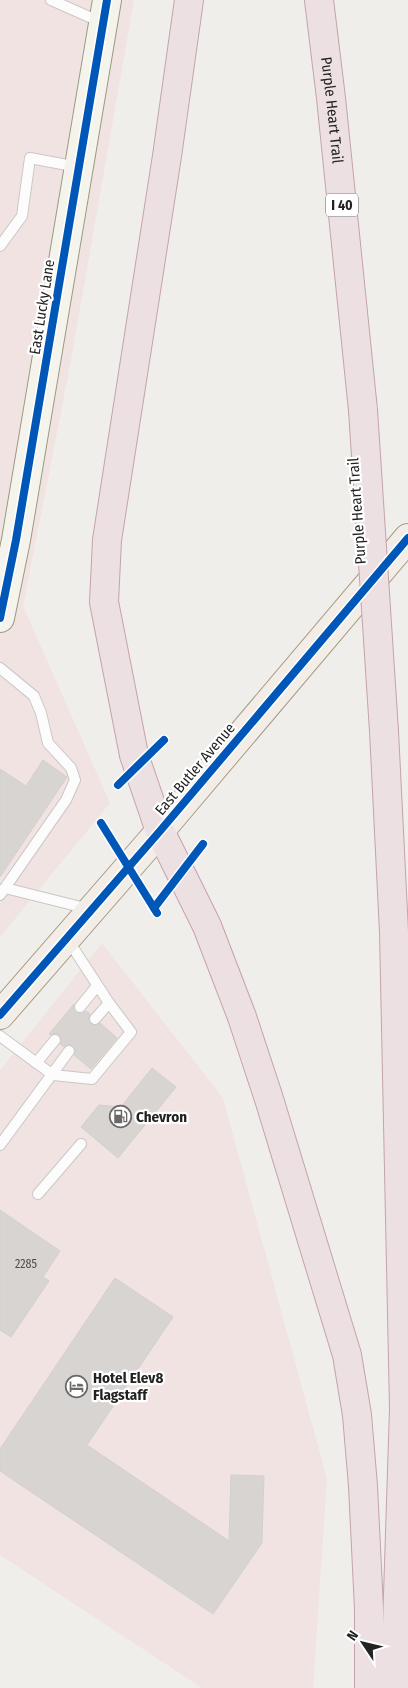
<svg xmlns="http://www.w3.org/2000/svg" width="408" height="1688" font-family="'Fira Sans Condensed',sans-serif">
  <rect width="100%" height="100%" fill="#f0eeeb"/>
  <!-- commercial -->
  <g fill="#f1e3e1">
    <polygon points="0,0 134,0 70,366 23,606 110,803 0,937"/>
    <polygon points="102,943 223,1098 327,1479 313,1688 202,1688 0,1555 0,1070"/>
  </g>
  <!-- building -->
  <g fill="#d7d4d2" stroke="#d3d0cc">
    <polygon points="43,760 67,777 0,877 0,769 26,786"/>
    <polygon points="74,1004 73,1009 76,1013 82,1014 86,1011 90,1014 88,1021 91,1024 97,1026 100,1023 117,1038 91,1069 74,1055 76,1051 73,1046 69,1044 64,1047 60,1044 62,1041 60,1035 56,1033 50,1035 49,1034"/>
    <polygon points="152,1068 176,1087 118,1158 81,1127 99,1105 121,1107"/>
    <polygon points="0,1210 60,1251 43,1277 49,1281 11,1337 0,1330"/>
    <polygon points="115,1278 173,1317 87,1445 229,1541 231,1475 264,1476 262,1543 213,1614 0,1471 0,1449"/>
  </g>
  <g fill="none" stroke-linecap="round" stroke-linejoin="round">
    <defs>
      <g id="lane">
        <polyline points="51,0 103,23"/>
        <polyline points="0,246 22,216 30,158 78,167"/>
        <polyline points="0,668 34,696 41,713 48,743 71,768 75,780 66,800 0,895"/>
        <polyline points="5,888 89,909"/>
        <polyline points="68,940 109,1003 95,1019"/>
        <polyline points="80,1007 97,986"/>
        <polyline points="0,1036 53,1075 92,1079 131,1032 109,1003"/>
        <polyline points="36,1063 55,1040"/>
        <polyline points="0,1145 69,1051"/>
        <polyline points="38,1194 81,1144"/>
      </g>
      <polyline id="secondary" points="0,618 16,540 107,0"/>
      <polyline id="primary" points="0,1015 160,831 408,538"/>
      <g id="highway">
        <polyline points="189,0 167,156 107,540 104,602 134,755 160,831 207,926 242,1017 269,1099 347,1355 357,1415 363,1486 369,1609 369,1688"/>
        <path id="s1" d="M319,0L331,98L363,410"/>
        <polyline points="384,731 394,932 404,1409 395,1688"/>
      </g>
    </defs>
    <!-- lane casing -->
    <use href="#lane" stroke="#c9c8c7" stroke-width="12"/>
    <!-- secondary casing -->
    <use href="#secondary" stroke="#999a82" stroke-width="30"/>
    <!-- primary casing -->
    <use href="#primary" stroke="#a79c86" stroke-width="30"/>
    <!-- highway casing -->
    <use href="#highway" stroke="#c5a2ac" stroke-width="30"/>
    <!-- lane -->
    <use href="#lane" stroke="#fdfcfc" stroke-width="10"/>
    <!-- secondary -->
    <use href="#secondary" stroke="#f4f4ed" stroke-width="28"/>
    <!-- primary -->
    <use href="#primary" stroke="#f3ede7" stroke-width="28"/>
    <!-- highway -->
    <use href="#highway" stroke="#ece0e2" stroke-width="28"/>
    <defs>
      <polyline id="highway-bridge" points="363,410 384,731"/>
    </defs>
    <!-- highway-bridge casing -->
    <use href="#highway-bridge" stroke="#c5a2ac" stroke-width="30" stroke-linecap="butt"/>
    <!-- highway-bridge -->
    <use href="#highway-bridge" stroke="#ece0e2" stroke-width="28"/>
    <defs>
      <g id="cycleway">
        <polyline points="0,618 16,540 107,0"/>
        <polyline points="118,785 164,740"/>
        <polyline points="101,823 157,913"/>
        <polyline points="154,908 203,844"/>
        <polyline points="0,1015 160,831 408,538"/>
      </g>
    </defs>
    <!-- cycleway casing -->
    <use href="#cycleway" stroke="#fff" stroke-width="11"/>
    <!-- cycleway -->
    <use href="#cycleway" stroke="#0057b8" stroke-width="8"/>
  </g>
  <!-- icons -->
  <defs>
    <symbol id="fuel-ring" viewBox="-11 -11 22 22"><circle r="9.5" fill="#fff" stroke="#6a6968" stroke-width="1.5"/><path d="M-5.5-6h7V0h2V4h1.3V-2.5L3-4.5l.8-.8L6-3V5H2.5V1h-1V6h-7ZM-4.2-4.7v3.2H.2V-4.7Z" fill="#6a6968"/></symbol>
    <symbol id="hotel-ring" viewBox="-11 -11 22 22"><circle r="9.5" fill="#fff" stroke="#6a6968" stroke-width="1.5"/><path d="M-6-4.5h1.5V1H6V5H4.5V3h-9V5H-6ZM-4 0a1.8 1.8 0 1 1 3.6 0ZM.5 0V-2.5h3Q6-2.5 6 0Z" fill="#6a6968"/></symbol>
  </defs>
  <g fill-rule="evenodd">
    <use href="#fuel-ring" x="108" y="1104" width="25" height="25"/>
    <use href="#hotel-ring" x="64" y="1374" width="25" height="25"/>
  </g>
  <g text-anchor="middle" stroke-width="4.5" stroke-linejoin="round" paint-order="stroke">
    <!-- number labels -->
    <g font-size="12" fill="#4f4e4e">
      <text x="26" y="1268">2285</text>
    </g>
    <!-- shield labels -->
    <rect fill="#fff" stroke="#646464" stroke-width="1" x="326" y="193.5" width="32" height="23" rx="4"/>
    <g font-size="14" font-weight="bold" fill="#222">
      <text x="342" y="210">I 40</text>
    </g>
    <!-- street labels -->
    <g font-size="15" fill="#222" stroke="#fff">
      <text dy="5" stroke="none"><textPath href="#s1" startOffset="111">Purple Heart Trail</textPath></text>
      <text transform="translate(42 307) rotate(-81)" y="5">East Lucky Lane</text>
      <text transform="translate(357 511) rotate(-94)" y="5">Purple Heart Trail</text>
      <text transform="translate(195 769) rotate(-50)" y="5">East Butler Avenue</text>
    </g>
    <!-- poi labels -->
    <g font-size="15" font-weight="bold" fill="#222" stroke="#fff" text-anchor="start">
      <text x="136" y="1122">Chevron</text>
      <text x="93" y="1383">Hotel Elev8<tspan x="93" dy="17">Flagstaff</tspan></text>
    </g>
  </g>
  <!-- north arrow -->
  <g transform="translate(363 1643) rotate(305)" stroke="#ffffff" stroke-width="4" paint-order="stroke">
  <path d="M0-4L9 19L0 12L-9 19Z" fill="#222222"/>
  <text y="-8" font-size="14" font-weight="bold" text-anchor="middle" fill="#222222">N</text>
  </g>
</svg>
